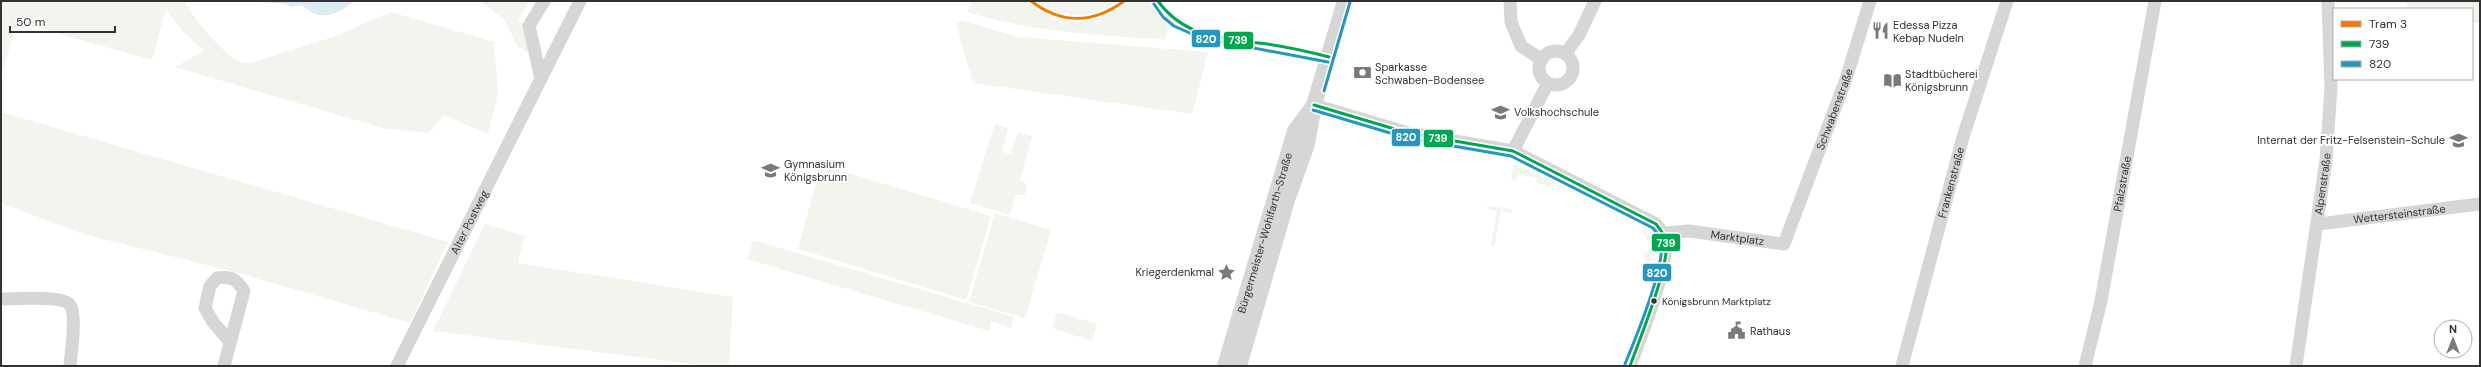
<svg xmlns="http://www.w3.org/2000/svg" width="2481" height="367" font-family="'DM Sans',sans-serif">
  <rect width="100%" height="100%" fill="#fff"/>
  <!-- green -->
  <g fill="#f1f5ed">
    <path d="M1,1H185C192,17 223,54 239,61C242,63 247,63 251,63L333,37L391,12L494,42L498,93L488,134L444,115L429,133L383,128L175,67L204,51L182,31L166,9L152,60L17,22L1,77Z"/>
    <polygon points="480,1 529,1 518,21 529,26 534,46 528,52 517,46 505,20"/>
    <path d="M971,1H1151L1169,23L1165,40C1098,35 1031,32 968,12Z"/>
    <polygon points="2407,1 2480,1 2480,23 2472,23 2472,9 2408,9"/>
    <polygon points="961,20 1018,37 1208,52 1192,114 973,83 956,24"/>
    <polygon points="1,112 448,242 410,323 242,274 83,234 1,203"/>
    <polygon points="995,124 1008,128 1002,152 1011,154 1018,132 1032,136 1020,180 1027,184 1025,195 1016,195 1010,215 970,203"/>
    <polygon points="1514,164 1552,181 1550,187 1536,183 1537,178 1518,174 1516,181 1511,180"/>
    <polygon points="821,165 991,216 966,300 798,249"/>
    <polygon points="1490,206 1510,209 1513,213 1501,211 1494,247 1491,246 1497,211 1486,208"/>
    <polygon points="995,213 1051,230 1025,318 969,302"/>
    <polygon points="485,224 525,236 518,263 733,297 729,366 709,366 433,331"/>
    <polygon points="1645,229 1654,245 1650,264 1643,255 1652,249 1643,231"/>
    <polygon points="753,240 1014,317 1011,328 991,321 989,331 747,259"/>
    <polygon points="1057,312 1097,324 1092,341 1052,328"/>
  </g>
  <!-- water -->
  <path fill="#dcebf4" d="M249,1H353C345,10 331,17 318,15C313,14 306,8 302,5L290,7L287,4Z"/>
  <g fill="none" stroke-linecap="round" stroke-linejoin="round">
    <!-- minor -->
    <g stroke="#d6d6d6" stroke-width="13">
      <polyline points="1510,1 1511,22 1521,46 1542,60"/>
      <circle cx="1556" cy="68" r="17"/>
      <polyline points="1565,54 1579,35 1595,1"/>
      <polyline points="541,79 529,26 544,1"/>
      <path d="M1314,105L1408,133L1513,151L1656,224C1661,230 1667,237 1666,245C1663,282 1643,331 1630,366"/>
      <polyline points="1513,151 1548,83"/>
      <path id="s1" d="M2318,224L2480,204"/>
      <path id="s2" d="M1663,233L1689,231L1784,244L1846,79L1870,1"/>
      <path d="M1,299C15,299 63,295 70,305C77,314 71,354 70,366"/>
      <path d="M224,366L244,291C237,280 232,276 217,278L210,286L205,308L213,322L230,342"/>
      <path id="s3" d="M397,366L580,1"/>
      <path id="s4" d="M1902,366L1963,137L2007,1"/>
      <path id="s5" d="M2085,366L2101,301L2155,1"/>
      <path id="s6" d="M2296,366L2326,160L2331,88L2328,1"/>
    </g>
    <!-- tertiary -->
    <g stroke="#d6d6d6" stroke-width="16">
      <path id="s7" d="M1225,366L1295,131L1312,108"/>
      <polyline points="1239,366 1287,200 1307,144 1314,105 1345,1"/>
    </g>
    <defs>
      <g id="bus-1">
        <path d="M1158,1C1184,37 1219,37 1259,43C1283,46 1306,51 1329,57"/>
        <path d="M1314,105L1408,133L1513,151L1656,224C1660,229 1664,234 1666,240C1671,263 1639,341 1630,366"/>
      </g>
      <g id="bus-2">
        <polyline points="1154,4 1163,17 1174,26 1201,38 1328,62"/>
        <polyline points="1324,91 1350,2"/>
        <path d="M1313,110L1407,138L1511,156L1653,228C1656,232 1660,236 1661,241C1666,264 1635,340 1625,364"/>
      </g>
    </defs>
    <!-- bus-1 casing -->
    <use href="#bus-1" stroke="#fff" stroke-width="6"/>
    <!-- bus-2 casing -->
    <use href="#bus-2" stroke="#fff" stroke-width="6"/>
    <!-- bus-1 -->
    <use href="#bus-1" stroke="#00a651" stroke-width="3"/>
    <!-- bus-2 -->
    <use href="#bus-2" stroke="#2596be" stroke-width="3"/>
    <defs>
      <path id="tram-1" d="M1031,1C1061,24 1093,24 1124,1"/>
    </defs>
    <!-- tram-1 casing -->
    <use href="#tram-1" stroke="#fff" stroke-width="6"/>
    <!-- tram-1 -->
    <use href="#tram-1" stroke="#ef7c00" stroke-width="3"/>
  </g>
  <!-- icons -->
  <defs>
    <symbol id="restaurant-bare" viewBox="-9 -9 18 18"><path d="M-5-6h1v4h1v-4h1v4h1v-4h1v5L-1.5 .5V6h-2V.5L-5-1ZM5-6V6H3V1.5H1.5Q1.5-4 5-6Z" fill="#7a7a7a" stroke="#fff" stroke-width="2.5" paint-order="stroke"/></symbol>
    <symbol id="bank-bare" viewBox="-9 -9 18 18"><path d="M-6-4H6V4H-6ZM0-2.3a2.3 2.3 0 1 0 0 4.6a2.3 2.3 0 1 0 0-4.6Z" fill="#7a7a7a" stroke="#fff" stroke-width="2.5" paint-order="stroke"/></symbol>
    <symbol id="library-bare" viewBox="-9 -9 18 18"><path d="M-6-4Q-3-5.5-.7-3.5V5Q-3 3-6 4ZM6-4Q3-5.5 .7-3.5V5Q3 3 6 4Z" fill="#7a7a7a" stroke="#fff" stroke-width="2.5" paint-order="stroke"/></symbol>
    <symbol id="university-bare" viewBox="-9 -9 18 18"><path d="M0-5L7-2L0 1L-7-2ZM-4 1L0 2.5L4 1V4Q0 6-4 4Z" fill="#7a7a7a" stroke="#fff" stroke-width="2.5" paint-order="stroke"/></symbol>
    <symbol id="school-bare" viewBox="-9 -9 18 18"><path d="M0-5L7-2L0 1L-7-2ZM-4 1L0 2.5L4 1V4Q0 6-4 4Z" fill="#7a7a7a" stroke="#fff" stroke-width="2.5" paint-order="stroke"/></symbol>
    <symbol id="sight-bare" viewBox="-9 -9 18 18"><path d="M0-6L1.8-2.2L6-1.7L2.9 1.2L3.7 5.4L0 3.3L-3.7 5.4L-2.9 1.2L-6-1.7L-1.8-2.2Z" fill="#7a7a7a" stroke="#fff" stroke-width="2.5" paint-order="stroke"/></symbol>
    <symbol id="civic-bare" viewBox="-9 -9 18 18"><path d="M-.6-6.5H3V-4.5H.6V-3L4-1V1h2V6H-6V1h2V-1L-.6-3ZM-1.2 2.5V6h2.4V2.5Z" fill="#7a7a7a" stroke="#fff" stroke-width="2.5" paint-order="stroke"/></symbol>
  </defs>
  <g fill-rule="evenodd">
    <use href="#restaurant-bare" x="1868" y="18" width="25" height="25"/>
    <use href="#bank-bare" x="1350" y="60" width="25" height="25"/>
    <use href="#library-bare" x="1880" y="68" width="25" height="25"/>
    <use href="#university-bare" x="1488" y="100" width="25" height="25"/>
    <use href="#school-bare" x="2446" y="128" width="25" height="25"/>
    <use href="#school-bare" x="758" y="158" width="25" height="25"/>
    <use href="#sight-bare" x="1214" y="260" width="25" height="25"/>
    <use href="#civic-bare" x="1724" y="318" width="25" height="25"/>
  </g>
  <!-- markers -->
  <circle fill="#323232" stroke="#fff" stroke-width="1.5" cx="1654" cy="301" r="3.5"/>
  <g text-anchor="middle" stroke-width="4" stroke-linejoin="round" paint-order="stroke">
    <!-- bus labels -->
    <g font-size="10" fill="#323232" stroke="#fff" text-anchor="start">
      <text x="1662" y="305">Königsbrunn Marktplatz</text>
    </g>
    <!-- poi labels -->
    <g font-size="11" fill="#323232" stroke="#fff" text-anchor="start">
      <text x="1893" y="29">Edessa Pizza<tspan x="1893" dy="13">Kebap Nudeln</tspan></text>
      <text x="1375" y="71">Sparkasse<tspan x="1375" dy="13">Schwaben-Bodensee</tspan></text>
      <text x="1905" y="78">Stadtbücherei<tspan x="1905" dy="13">Königsbrunn</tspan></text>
      <text x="1514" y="116">Volkshochschule</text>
      <text x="2445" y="144" text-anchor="end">Internat der Fritz-Felsenstein-Schule</text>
      <text x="784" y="168">Gymnasium<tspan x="784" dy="13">Königsbrunn</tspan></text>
      <text x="1214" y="276" text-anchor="end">Kriegerdenkmal</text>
      <text x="1750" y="335">Rathaus</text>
    </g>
    <!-- street labels -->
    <g font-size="11" fill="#323232" stroke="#fff">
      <text dy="4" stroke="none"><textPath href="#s2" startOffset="266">Schwabenstraße</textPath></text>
      <text dy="4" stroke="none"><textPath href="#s4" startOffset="190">Frankenstraße</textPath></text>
      <text dy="4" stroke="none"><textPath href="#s5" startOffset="186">Pfalzstraße</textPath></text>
      <text dy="4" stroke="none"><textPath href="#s6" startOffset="184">Alpenstraße</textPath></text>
      <text dy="4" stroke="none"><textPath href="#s1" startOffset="82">Wettersteinstraße</textPath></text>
      <text dy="4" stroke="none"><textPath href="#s3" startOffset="161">Alter Postweg</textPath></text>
      <text dy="4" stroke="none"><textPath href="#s7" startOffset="139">Bürgermeister-Wohlfarth-Straße</textPath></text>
      <text dy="4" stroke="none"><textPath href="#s2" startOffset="75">Marktplatz</textPath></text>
    </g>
  </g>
  <g stroke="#fff" stroke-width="1.5">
    <rect x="1191" y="29" width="30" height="19" rx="4" fill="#2596be"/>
    <rect x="1223" y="31" width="31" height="19" rx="4" fill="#00a651"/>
    <rect x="1391" y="128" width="30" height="19" rx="4" fill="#2596be"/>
    <rect x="1423" y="129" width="31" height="19" rx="4" fill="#00a651"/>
    <rect x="1651" y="233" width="30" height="19" rx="4" fill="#00a651"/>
    <rect x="1642" y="263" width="30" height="19" rx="4" fill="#2596be"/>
  </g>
  <g font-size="11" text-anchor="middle" font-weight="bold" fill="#fff">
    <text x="1206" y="43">820</text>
    <text x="1238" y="44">739</text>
    <text x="1406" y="141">820</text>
    <text x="1438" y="142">739</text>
    <text x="1666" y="247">739</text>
    <text x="1657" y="277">820</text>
  </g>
  <!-- border -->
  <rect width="2481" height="367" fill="none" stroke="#323232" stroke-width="4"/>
  <!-- legend -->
  <rect x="2333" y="8" width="140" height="72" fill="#ffffff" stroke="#adadad"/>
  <rect x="2341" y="21" width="20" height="6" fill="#ef7c00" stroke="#adadad"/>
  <text x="2369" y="28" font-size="12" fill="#323232">Tram 3</text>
  <rect x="2341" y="41" width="20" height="6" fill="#00a651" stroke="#adadad"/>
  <text x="2369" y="48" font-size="12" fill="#323232">739</text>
  <rect x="2341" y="61" width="20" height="6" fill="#2596be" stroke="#adadad"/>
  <text x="2369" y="68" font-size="12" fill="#323232">820</text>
  <!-- north arrow -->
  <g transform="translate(2453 339)"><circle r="19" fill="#ffffff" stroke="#adadad"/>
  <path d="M0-3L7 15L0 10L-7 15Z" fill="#7a7a7a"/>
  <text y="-6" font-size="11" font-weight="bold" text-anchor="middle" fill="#323232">N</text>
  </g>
  <!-- scale -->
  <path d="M10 26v6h105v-6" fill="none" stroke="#323232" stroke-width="2"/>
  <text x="16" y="26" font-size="12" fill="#323232" stroke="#ffffff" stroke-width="3" paint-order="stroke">50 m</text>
</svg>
